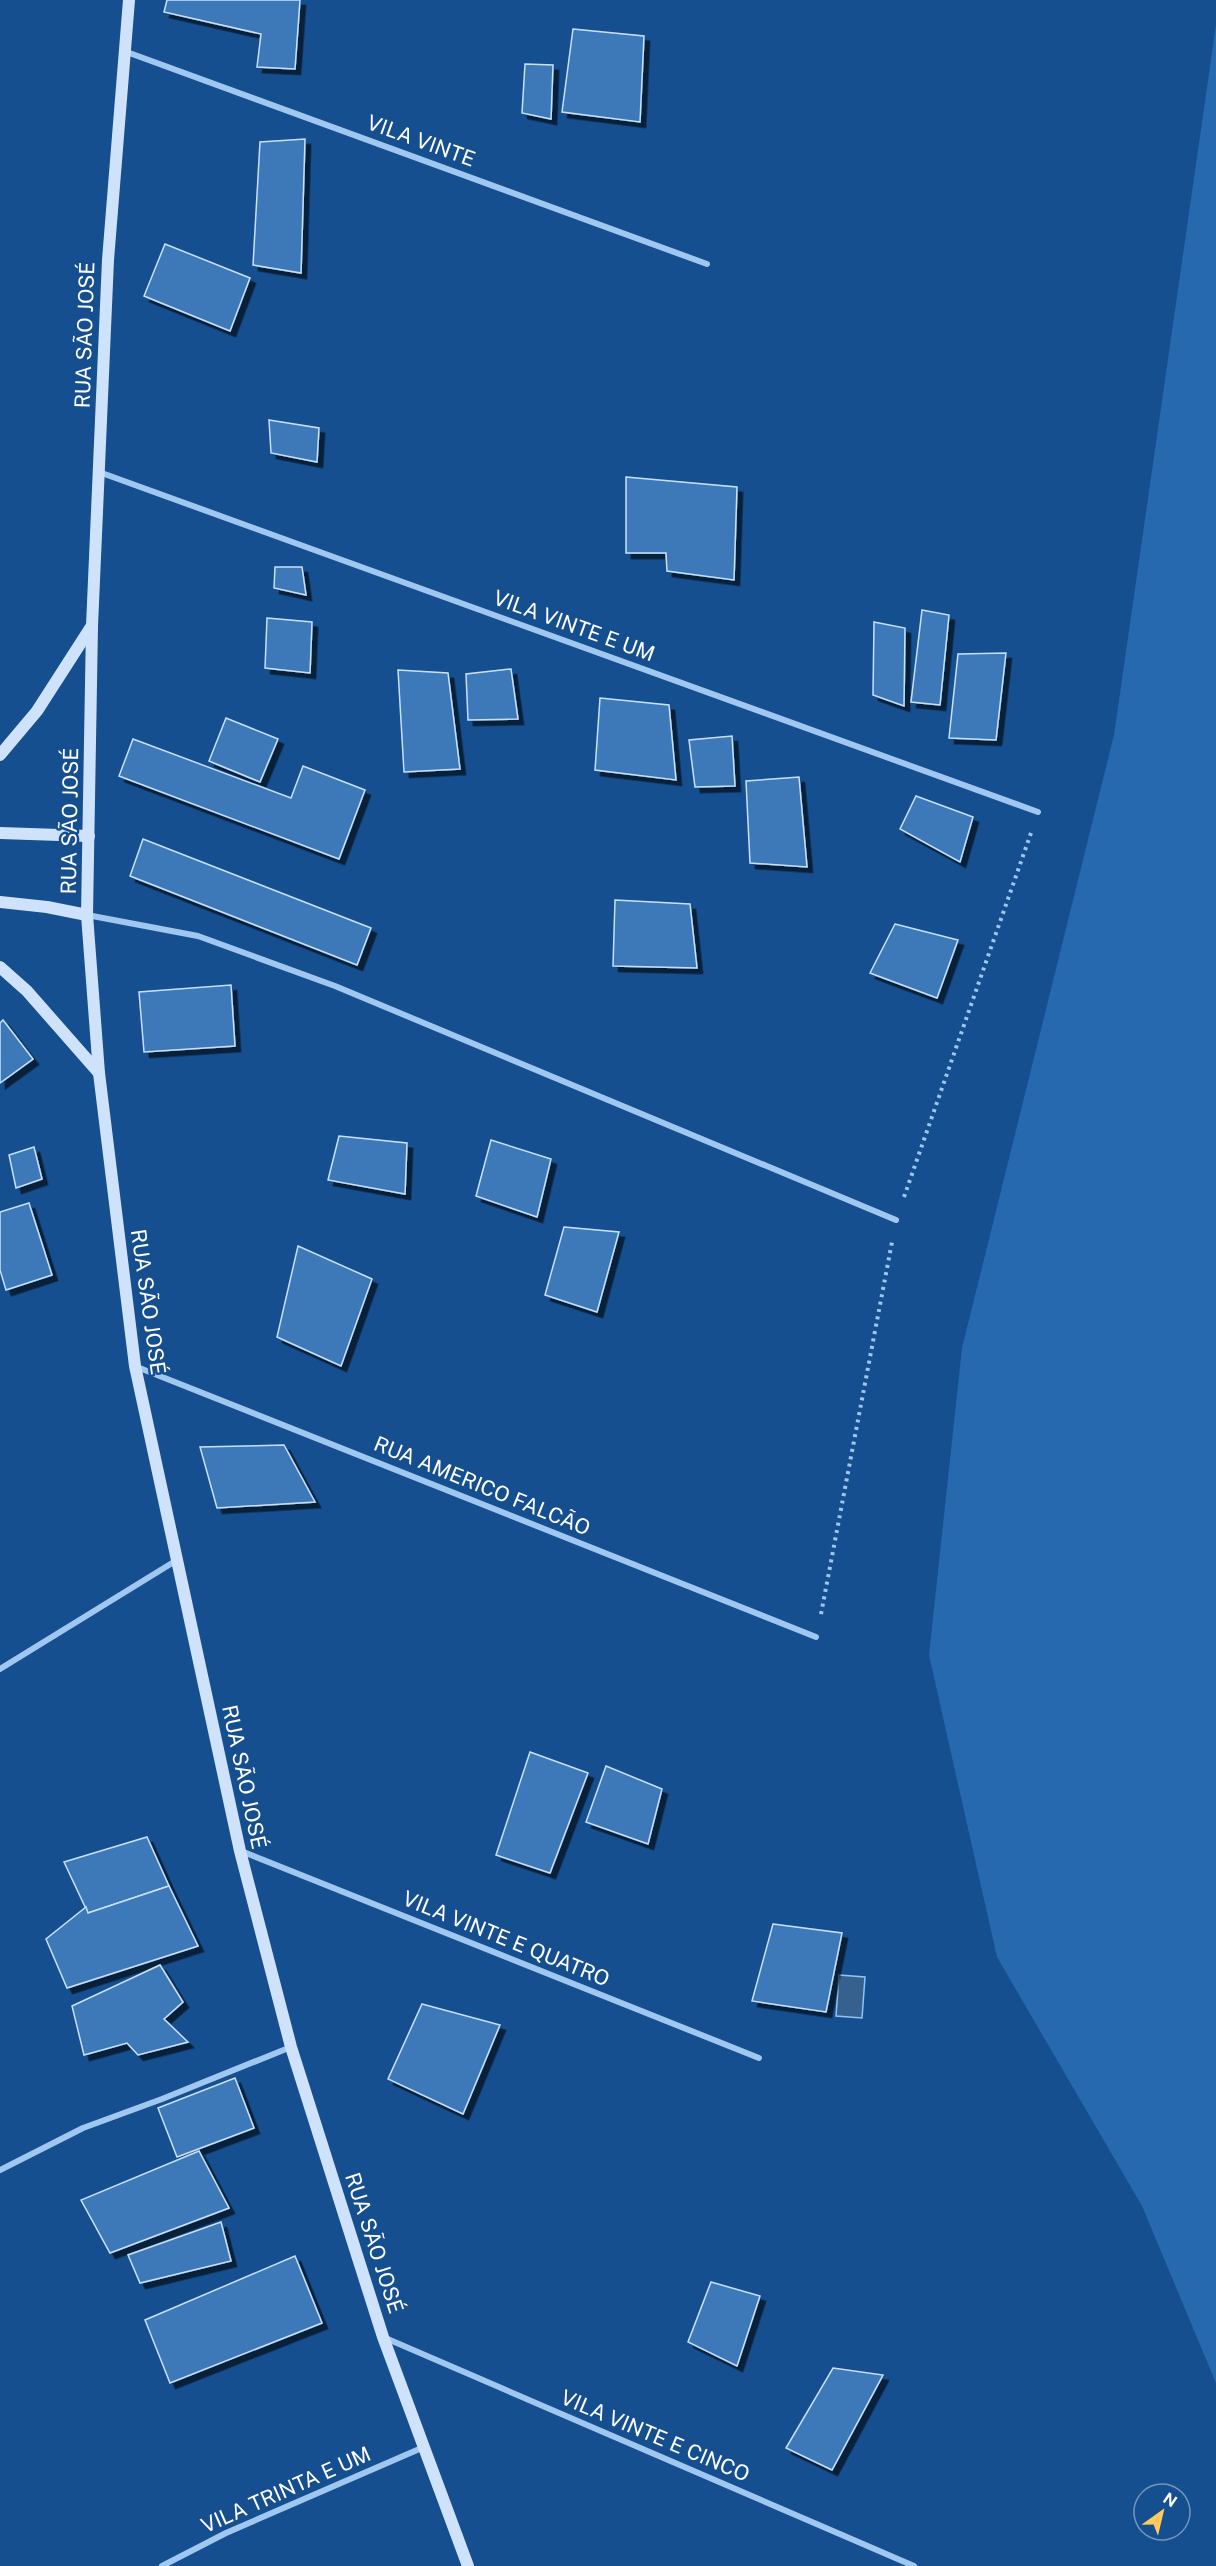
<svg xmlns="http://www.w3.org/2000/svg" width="1216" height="2566" font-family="'Public Sans',sans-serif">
  <defs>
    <filter id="shadow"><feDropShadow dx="5.5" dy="5.5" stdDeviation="0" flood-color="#0009"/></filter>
  </defs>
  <rect width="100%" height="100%" fill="#154f8f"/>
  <!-- green -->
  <polygon fill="#2769ae" points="1216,25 1216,2383 1142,2206 997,1957 929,1655 962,1348 1114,735"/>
  <!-- water -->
  <polygon fill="#36618f" stroke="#92c3f3" stroke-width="1.5" points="839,1975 865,1977 862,2018 836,2016"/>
  <!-- building -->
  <g fill="#3d78b8" stroke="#c7e1fc" stroke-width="1.5" filter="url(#shadow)">
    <polygon points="167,0 300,0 295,69 257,67 261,34 164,12"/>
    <polygon points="573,29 644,36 640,122 562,112"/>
    <polygon points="525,64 553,65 551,119 522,113"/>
    <polygon points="305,139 301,273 253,265 260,142"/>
    <polygon points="165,244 250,278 230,331 144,296"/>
    <polygon points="269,420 319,428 317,462 271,453"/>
    <polygon points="626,477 737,487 734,580 667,571 666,553 626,553"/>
    <polygon points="275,567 302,567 306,595 274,588"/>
    <polygon points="922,610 949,615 940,705 911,702"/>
    <polygon points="267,618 312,622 310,673 265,668"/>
    <polygon points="874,622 905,628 904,706 873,695"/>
    <polygon points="1006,653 996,740 949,738 958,654"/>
    <polygon points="511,669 518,719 468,720 466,674"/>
    <polygon points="398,670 448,673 460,769 404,772"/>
    <polygon points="600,698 669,705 676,780 595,770"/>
    <polygon points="226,718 278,739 260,782 209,761"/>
    <polygon points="732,736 735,786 695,787 689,740"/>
    <polygon points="133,739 291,798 303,766 365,790 339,859 119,776"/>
    <polygon points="799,777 807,867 750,863 746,781"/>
    <polygon points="916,796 973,817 960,862 900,829"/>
    <polygon points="143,839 371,928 357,965 130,876"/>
    <polygon points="615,900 690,904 697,968 613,966"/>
    <polygon points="895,924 958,940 937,998 870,973"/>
    <polygon points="231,985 235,1046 144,1052 139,992"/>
    <polygon points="3,1020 33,1059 0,1083 0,1023"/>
    <polygon points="339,1136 407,1143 405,1194 328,1180"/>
    <polygon points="491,1140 551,1159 537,1217 476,1196"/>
    <polygon points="34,1147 42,1179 16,1188 9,1155"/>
    <polygon points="29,1203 52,1275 6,1290 0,1270 0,1212"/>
    <polygon points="564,1227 619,1232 597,1312 545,1295"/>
    <polygon points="298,1246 372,1279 341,1366 277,1337"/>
    <polygon points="284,1445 315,1502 217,1508 200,1447"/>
    <polygon points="530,1752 588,1773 550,1873 496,1855"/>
    <polygon points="606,1766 662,1789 648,1844 586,1822"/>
    <polygon points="147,1837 169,1886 88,1913 64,1862"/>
    <polygon points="169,1886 198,1946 67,1988 46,1939 86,1907 88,1913"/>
    <polygon points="773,1924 842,1933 826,2012 752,2001"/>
    <polygon points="160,1965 183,2002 164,2019 188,2042 138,2055 127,2043 84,2055 72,2006"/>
    <polygon points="422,2004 500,2025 463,2114 388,2079"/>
    <polygon points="235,2078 254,2128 177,2157 158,2108"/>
    <polygon points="199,2151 229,2208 110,2253 81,2200"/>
    <polygon points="221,2222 231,2261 140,2283 128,2255"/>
    <polygon points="295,2256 322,2323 170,2383 145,2320"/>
    <polygon points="711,2282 760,2296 737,2366 688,2342"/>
    <polygon points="833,2368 883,2375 832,2470 786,2448"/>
  </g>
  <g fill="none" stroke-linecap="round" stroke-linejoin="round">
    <!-- path -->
    <g stroke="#a0c7f0" stroke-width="4" stroke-dasharray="3 4.5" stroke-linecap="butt">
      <polyline points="904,1197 1031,833"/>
      <polyline points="821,1614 892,1242"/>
    </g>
    <!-- minor -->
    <g stroke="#a0c7f0" stroke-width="6">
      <polyline points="124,51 707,264"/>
      <polyline points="99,472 1038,812"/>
      <polyline points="87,915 198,936 335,986 896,1220"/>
      <polyline points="137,1367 816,1637"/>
      <polyline points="0,1669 177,1560"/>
      <polyline points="241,1851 759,2058"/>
      <polyline points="0,2170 83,2128 162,2099 291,2047"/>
      <polyline points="383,2337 914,2566"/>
      <polyline points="162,2566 226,2533 424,2447"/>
    </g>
    <!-- secondary -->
    <g stroke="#cee3fb" stroke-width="12">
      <polyline points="129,0 108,260 92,626 87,915 99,1073 135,1366 240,1851 291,2047 383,2337 468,2566"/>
      <polyline points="0,755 37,711 91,627"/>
      <polyline points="0,833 89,836"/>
      <polyline points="0,902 47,907 87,915"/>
      <polyline points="0,967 27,991 99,1073"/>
    </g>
  </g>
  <g text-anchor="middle" stroke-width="5" stroke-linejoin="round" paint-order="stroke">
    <!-- street labels -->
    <g font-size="21" fill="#fff" stroke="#154f8f">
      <text transform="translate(421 141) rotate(20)" y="7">VILA VINTE</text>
      <text transform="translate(85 335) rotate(-88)" y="7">RUA SÃO JOSÉ</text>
      <text transform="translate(574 626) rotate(20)" y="7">VILA VINTE E UM</text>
      <text transform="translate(70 821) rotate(-89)" y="7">RUA SÃO JOSÉ</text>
      <text transform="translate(148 1302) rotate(82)" y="7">RUA SÃO JOSÉ</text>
      <text transform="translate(482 1486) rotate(22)" y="7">RUA AMERICO FALCÃO</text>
      <text transform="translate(244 1777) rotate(78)" y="7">RUA SÃO JOSÉ</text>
      <text transform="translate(506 1939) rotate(22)" y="7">VILA VINTE E QUATRO</text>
      <text transform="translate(374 2243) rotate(72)" y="7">RUA SÃO JOSÉ</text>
      <text transform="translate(655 2436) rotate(23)" y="7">VILA VINTE E CINCO</text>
      <text transform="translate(286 2490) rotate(-24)" y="7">VILA TRINTA E UM</text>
    </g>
  </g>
  <!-- north arrow -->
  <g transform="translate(1162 2512) rotate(34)"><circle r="28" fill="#154f8f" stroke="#7395bc" stroke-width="1.5"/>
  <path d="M0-4.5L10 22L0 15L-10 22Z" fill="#ffcb5f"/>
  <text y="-9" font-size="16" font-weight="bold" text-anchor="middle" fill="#ffffff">N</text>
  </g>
</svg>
